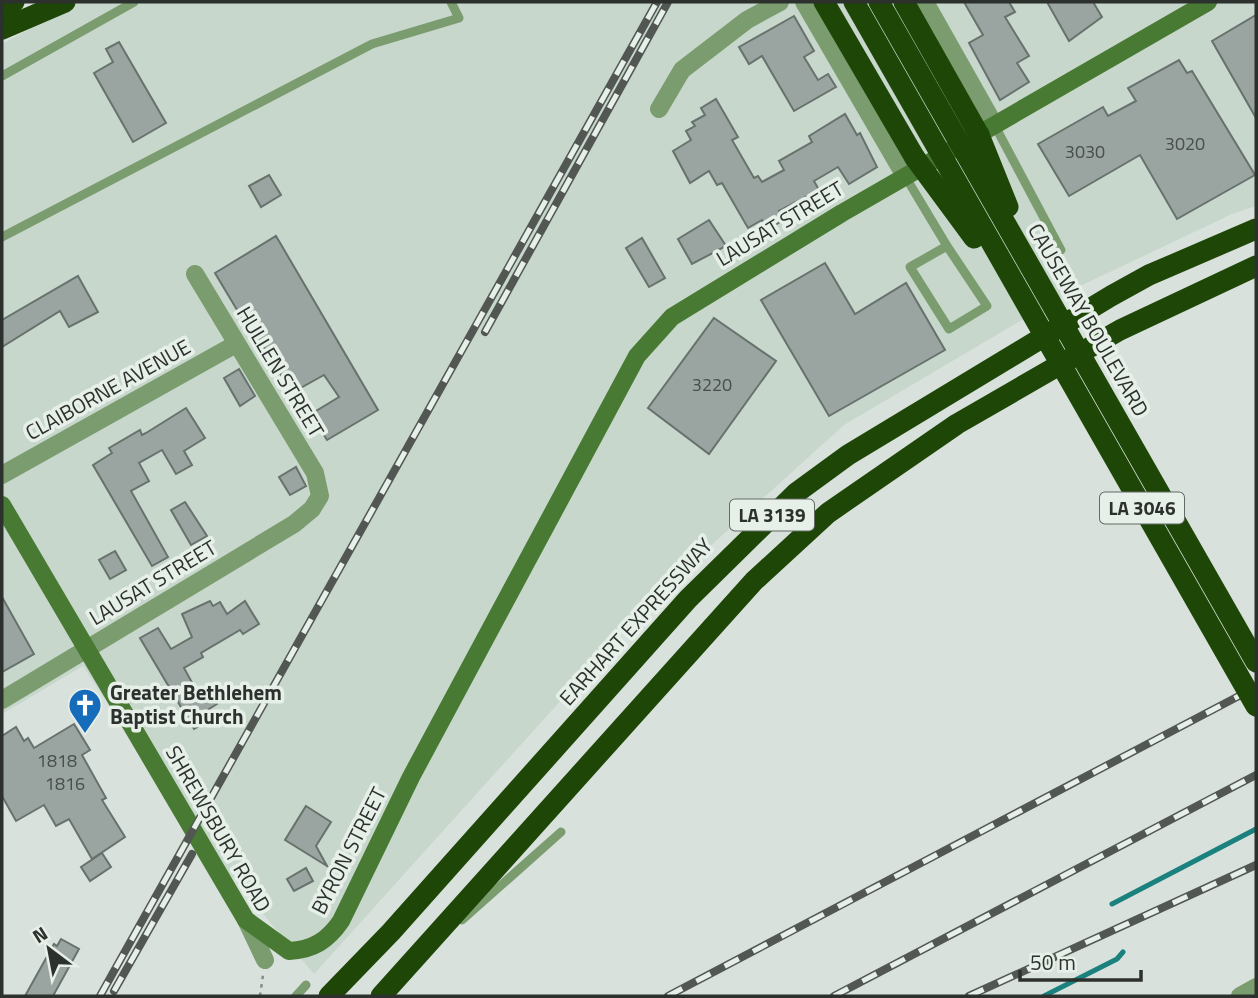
<svg xmlns="http://www.w3.org/2000/svg" width="1258" height="998" font-family="'Titillium Web',sans-serif">
  <rect width="100%" height="100%" fill="#d8e1db"/>
  <!-- built -->
  <polygon fill="#c7d7cc" points="79,2 1256,2 1256,206 1232,214 1076,288 844,425 654,597 314,974 187,824 83,666 2,714 2,44"/>
  <g fill="none" stroke-linecap="round" stroke-linejoin="round">
    <!-- stream -->
    <g stroke="#1a817f" stroke-width="5">
      <polyline points="1112,904 1256,829"/>
      <polyline points="1044,996 1117,959 1123,952"/>
    </g>
  </g>
  <!-- building -->
  <g fill="#9aa5a2" stroke="#67716d" stroke-width="2">
    <polygon points="964,2 1009,2 1015,12 1005,17 1029,56 1017,63 1029,82 1000,100 969,43 983,35"/>
    <polygon points="1047,2 1093,2 1102,17 1069,41"/>
    <polygon points="1256,15 1256,118 1212,41"/>
    <polygon points="794,16 814,51 804,57 818,80 828,74 836,87 794,111 762,56 749,64 739,47"/>
    <polygon points="119,42 166,123 133,142 94,73 113,62 106,49"/>
    <polygon points="1179,60 1187,73 1192,71 1255,175 1177,219 1140,155 1069,196 1038,144 1103,107 1108,116 1136,101 1128,88"/>
    <polygon points="716,99 738,137 732,140 754,178 758,176 762,182 784,170 779,161 812,142 809,136 845,114 857,135 860,133 877,167 849,184 838,167 814,181 819,190 779,211 784,220 767,229 762,220 748,228 722,183 717,185 709,171 690,183 673,151 691,140 686,131 695,126 692,122 705,115 701,108"/>
    <polygon points="269,175 281,195 261,207 249,186"/>
    <polygon points="709,220 726,246 692,264 678,239"/>
    <polygon points="276,236 378,410 327,440 311,414 339,397 324,375 297,390 287,372 281,375 265,348 261,350 215,273"/>
    <polygon points="642,238 665,278 649,287 626,248"/>
    <polygon points="825,263 855,314 906,283 945,350 829,416 761,300"/>
    <polygon points="78,276 98,312 69,327 60,311 2,347 2,320"/>
    <polygon points="714,318 776,361 709,454 648,408"/>
    <polygon points="239,369 255,396 240,406 224,378"/>
    <polygon points="186,408 205,438 184,451 192,465 176,474 162,450 139,463 149,481 131,491 168,557 152,566 93,465 112,453 109,448 140,430 142,435 146,433"/>
    <polygon points="296,467 306,486 290,495 279,477"/>
    <polygon points="185,502 207,536 191,545 171,510"/>
    <polygon points="115,551 126,570 110,579 99,560"/>
    <polygon points="2,597 34,654 2,672"/>
    <polygon points="210,601 213,606 220,602 227,614 245,601 259,624 243,634 240,630 201,653 203,657 184,668 201,699 211,693 217,704 209,709 214,718 194,729 140,638 158,628 171,649 192,637 182,614"/>
    <polygon points="74,724 90,750 82,755 106,798 102,800 125,837 92,859 69,819 56,826 44,805 16,821 2,796 2,736 16,727 24,741 28,738 34,748"/>
    <polygon points="306,806 331,822 316,846 327,866 285,840"/>
    <polygon points="102,853 111,867 90,881 81,867"/>
    <polygon points="306,868 313,881 294,891 287,879"/>
    <polygon points="61,939 79,949 53,996 25,996 54,944 57,946"/>
  </g>
  <g fill="none" stroke-linecap="round" stroke-linejoin="round">
    <!-- path -->
    <polyline stroke="#858c87" stroke-width="2.5" stroke-dasharray="3.5 5" stroke-linecap="butt" points="260,996 263,975"/>
    <!-- lane -->
    <g stroke="#7b9c6e" stroke-width="9">
      <polyline points="2,76 134,2"/>
      <polyline points="995,126 1061,250"/>
      <polyline points="905,176 947,246 910,267 949,329 987,306 947,246"/>
      <polyline points="2,237 372,44 459,18 451,2"/>
      <polyline points="462,920 561,832"/>
      <polyline points="296,996 306,985"/>
    </g>
    <!-- street -->
    <g stroke="#7b9c6e" stroke-width="18">
      <polyline points="804,2 905,176"/>
      <polyline points="925,2 995,126"/>
      <polyline points="659,109 682,70 747,20 780,2"/>
      <polyline points="2,475 236,344"/>
      <polyline points="2,700 294,524 312,509 320,496 315,473 195,274"/>
      <polyline points="246,920 265,960"/>
      <polyline points="1240,996 1256,987"/>
    </g>
    <!-- secondary -->
    <path stroke="#497a34" stroke-width="18" d="M2,505L246,920L289,951C313,950 328,940 341,921L411,777L637,356L672,317L842,213L1208,2"/>
    <!-- highway -->
    <g stroke="#1e4707" stroke-width="21">
      <polyline points="824,2 915,158"/>
      <polyline points="904,2 979,135"/>
      <polyline points="2,9 14,2"/>
      <polyline points="2,29 65,2"/>
      <polyline points="329,996 391,932 688,599 796,493 848,455 1111,296 1149,275 1256,229"/>
      <polyline points="381,996 754,581 828,513 957,424 1120,330 1256,266"/>
    </g>
    <defs>
      <g id="rail">
        <polyline points="485,332 668,2"/>
        <polyline points="114,991 192,854"/>
        <polyline points="100,996 657,2"/>
        <polyline points="668,996 1256,687"/>
        <polyline points="834,996 1256,775"/>
        <polyline points="969,996 1256,865"/>
      </g>
    </defs>
    <!-- rail casing -->
    <use href="#rail" stroke="#525754" stroke-width="8"/>
    <!-- rail -->
    <use href="#rail" stroke="#e6efe8" stroke-width="5" stroke-dasharray="16" stroke-linecap="butt"/>
    <!-- highway-bridge -->
    <g stroke="#1e4707" stroke-width="21">
      <polyline points="854,2 1256,706"/>
      <polyline points="879,2 1256,662"/>
      <polyline points="979,135 1008,207"/>
      <polyline points="915,158 974,238"/>
    </g>
  </g>
  <!-- icons -->
  <defs>
    <symbol id="church-pin" viewBox="-11 -11 22 30"><path d="M0 17L-7.5 6A9.5 9.5 0 1 1 7.5 6Z" fill="#146cba" stroke="#e6efe8"/><path d="M-1.2-6h2.4v3.5h3.3v2.4h-3.3V6h-2.4V-.1h-3.3v-2.4h3.3Z" fill="#fff"/></symbol>
  </defs>
  <g fill-rule="evenodd">
    <use href="#church-pin" x="66" y="686" width="38" height="52"/>
  </g>
  <g text-anchor="middle" stroke-width="7" stroke-linejoin="round" paint-order="stroke">
    <!-- number labels -->
    <g font-size="18" fill="#484e4b">
      <text x="1185" y="150">3020</text>
      <text x="1085" y="158">3030</text>
      <text x="712" y="391">3220</text>
      <text x="57" y="767">1818</text>
      <text x="65" y="790">1816</text>
    </g>
    <!-- shield labels -->
    <g fill="#e6efe8" stroke="#646a66" stroke-width="2">
      <rect x="1100" y="492.5" width="84" height="31" rx="5"/>
      <rect x="730" y="499.5" width="84" height="31" rx="5"/>
    </g>
    <g font-size="19" font-weight="bold" fill="#2d312e">
      <text x="1142" y="515">LA 3046</text>
      <text x="772" y="522">LA 3139</text>
    </g>
    <!-- street labels -->
    <g font-size="21" fill="#2d312e" stroke="#e6efe8">
      <text transform="translate(780 224) rotate(-31)" y="7">LAUSAT STREET</text>
      <text transform="translate(1088 320) rotate(60)" y="7">CAUSEWAY BOULEVARD</text>
      <text transform="translate(280 372) rotate(59)" y="7">HULLEN STREET</text>
      <text transform="translate(108 390) rotate(-29)" y="7">CLAIBORNE AVENUE</text>
      <text transform="translate(153 583) rotate(-31)" y="7">LAUSAT STREET</text>
      <text transform="translate(636 622) rotate(-48)" y="7">EARHART EXPRESSWAY</text>
      <text transform="translate(218 829) rotate(60)" y="7">SHREWSBURY ROAD</text>
      <text transform="translate(349 851) rotate(-63)" y="7">BYRON STREET</text>
    </g>
    <!-- poi labels -->
    <g font-size="21" font-weight="bold" fill="#2d312e" stroke="#e6efe8" text-anchor="start">
      <text x="110" y="700">Greater Bethlehem<tspan x="110" dy="24">Baptist Church</tspan></text>
    </g>
  </g>
  <!-- border -->
  <rect width="1258" height="998" fill="none" stroke="#2d312e" stroke-width="7"/>
  <!-- north arrow -->
  <g transform="translate(49 949) rotate(328)" stroke="#e6efe8" stroke-width="5" paint-order="stroke">
  <path d="M0-5L12 26L0 18L-12 26Z" fill="#2d312e"/>
  <text y="-10" font-size="19" font-weight="bold" text-anchor="middle" fill="#2d312e">N</text>
  </g>
  <!-- scale -->
  <path d="M1020 970v10h121v-10" fill="none" stroke="#2d312e" stroke-width="3.5"/>
  <text x="1030" y="970" font-size="21" fill="#2d312e" stroke="#e6efe8" stroke-width="5" paint-order="stroke">50 m</text>
</svg>
